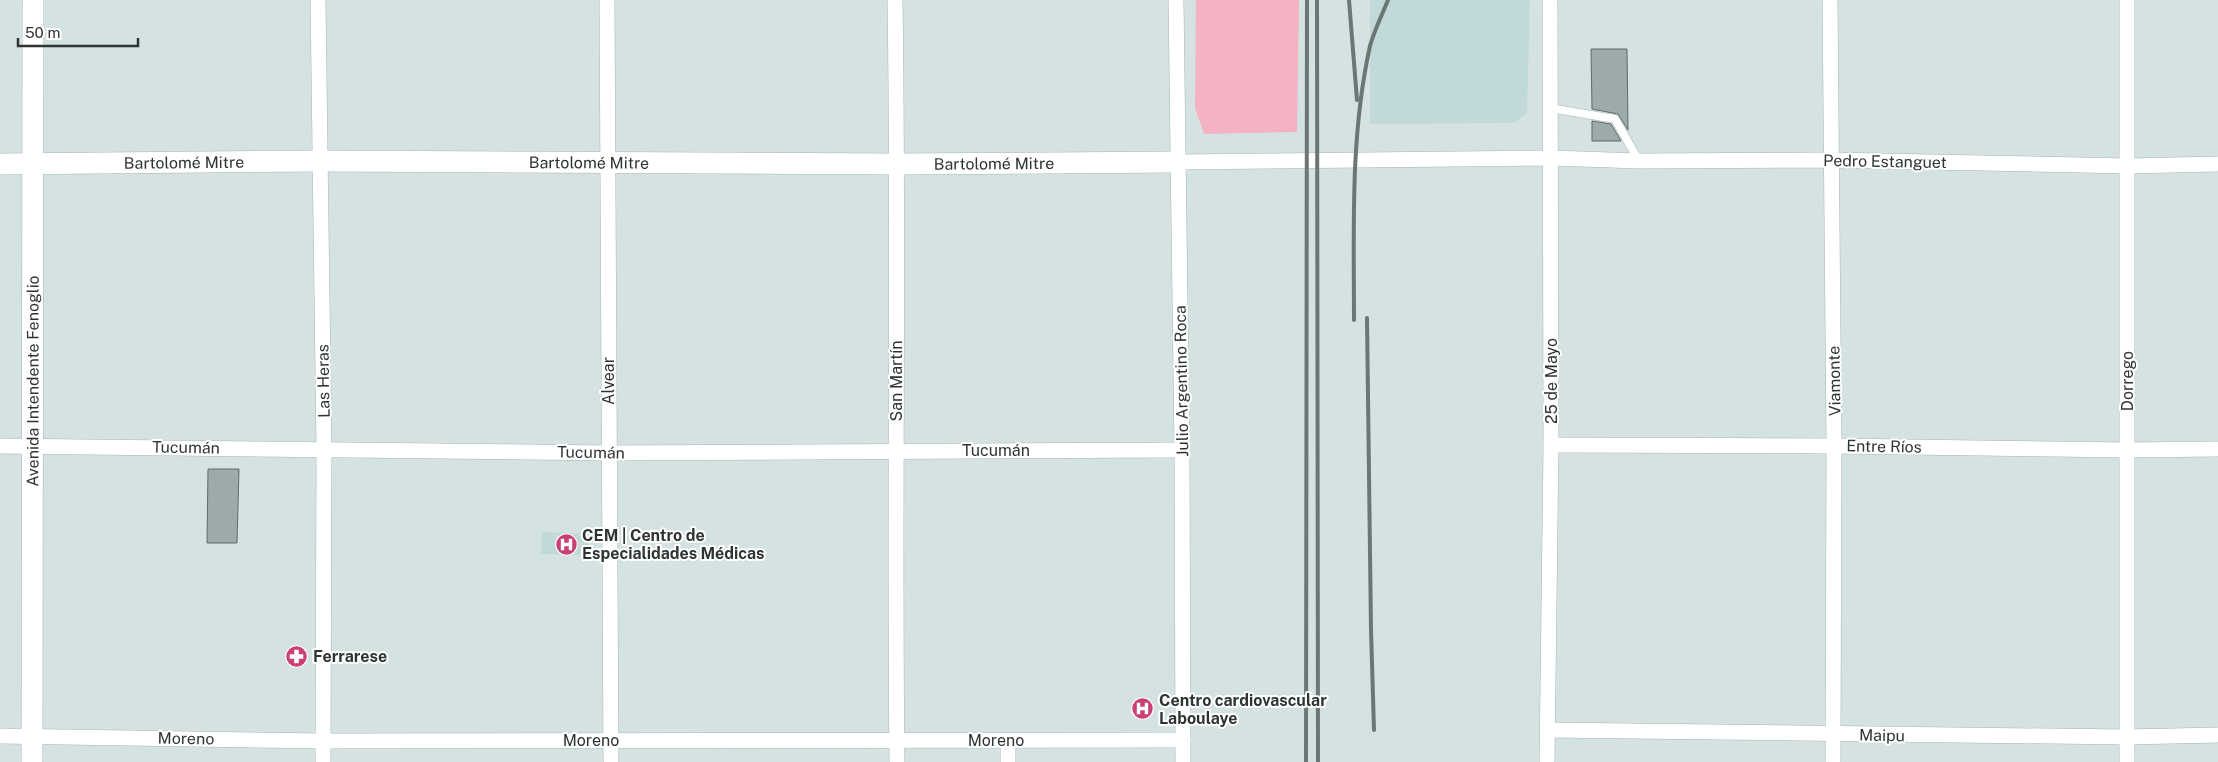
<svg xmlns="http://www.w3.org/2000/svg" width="2218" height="762" font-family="'Public Sans',sans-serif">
  <rect width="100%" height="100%" fill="#d4e3e2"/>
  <!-- built -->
  <g fill="#c1dad9">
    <polygon points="1370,0 1530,0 1527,113 1514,123 1370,124"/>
    <polygon points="542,532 590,534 589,555 541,554"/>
  </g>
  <!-- green -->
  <polygon fill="#f4b2c5" points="1196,0 1299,0 1297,132 1204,134 1195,108"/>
  <!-- building -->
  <g fill="#9caaaa" stroke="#5d6b6a">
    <polygon points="1591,49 1627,49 1628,130 1618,114 1592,109"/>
    <polygon points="1592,121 1611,124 1621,141 1592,141"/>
    <polygon points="208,469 239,469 237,543 207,543"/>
  </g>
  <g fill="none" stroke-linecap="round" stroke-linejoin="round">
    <defs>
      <polyline id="service" points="1550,108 1615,119 1639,161"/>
      <g id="minor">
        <polyline points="318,0 324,448 323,762"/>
        <polyline points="607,0 611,762"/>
        <path d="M895,0C899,254 894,508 897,762"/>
        <polyline points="1176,0 1182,450 1183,762"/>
        <polyline points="1830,0 1834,446 1833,762"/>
        <polyline points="1178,162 1551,158 1639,161 1830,160 2128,166 2218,164"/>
        <polyline points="1551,445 1834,446 2127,450 2218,449"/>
        <polyline points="0,446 608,453 1182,450"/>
        <polyline points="1547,730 2127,737 2218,735"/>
        <polyline points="0,736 323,741 1183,740"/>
        <polyline points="1008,740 1008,762"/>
        <polyline points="1547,762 1551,445 1550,0"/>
        <polyline points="2127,762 2127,0"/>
      </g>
      <g id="secondary">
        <path id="s1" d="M0,164L320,161L897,164L1178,162"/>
        <path id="s2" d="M32,762L33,0"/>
      </g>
    </defs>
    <!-- service casing -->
    <use href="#service" stroke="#a5b4b3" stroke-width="9"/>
    <!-- minor casing -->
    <use href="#minor" stroke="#a5b4b3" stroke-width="16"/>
    <!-- secondary casing -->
    <use href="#secondary" stroke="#a5b4b3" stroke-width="22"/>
    <!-- service -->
    <use href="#service" stroke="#fff" stroke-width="8"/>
    <!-- minor -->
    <use href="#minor" stroke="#fff" stroke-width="15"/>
    <!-- secondary -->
    <use href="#secondary" stroke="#fff" stroke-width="21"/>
    <!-- rail -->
    <g stroke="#6c7675" stroke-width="4">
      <polyline points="1317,0 1318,762"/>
      <polyline points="1349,0 1357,100"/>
      <polyline points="1367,318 1371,630 1374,730"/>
      <path d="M1354,320C1354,229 1350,136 1370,46C1374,31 1382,15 1388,0"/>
      <polyline points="1306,762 1307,0"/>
    </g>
  </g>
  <!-- icons -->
  <defs>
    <symbol id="hospital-disc" viewBox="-11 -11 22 22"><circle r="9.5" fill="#c93f76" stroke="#fff"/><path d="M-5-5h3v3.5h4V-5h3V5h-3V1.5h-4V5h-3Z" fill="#fff"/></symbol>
    <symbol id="pharmacy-disc" viewBox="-11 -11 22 22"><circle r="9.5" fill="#c93f76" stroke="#fff"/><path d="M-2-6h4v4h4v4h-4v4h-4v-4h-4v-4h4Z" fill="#fff"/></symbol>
  </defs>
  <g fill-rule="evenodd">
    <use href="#hospital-disc" x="554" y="532" width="25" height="25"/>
    <use href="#pharmacy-disc" x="284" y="644" width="25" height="25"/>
    <use href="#hospital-disc" x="1130" y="696" width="25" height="25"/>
  </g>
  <g text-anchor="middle" stroke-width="4" stroke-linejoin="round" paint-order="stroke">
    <!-- street labels -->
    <g font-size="16" fill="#2e3433" stroke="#fff">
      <text transform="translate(1885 161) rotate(1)" y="6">Pedro Estanguet</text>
      <text dy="6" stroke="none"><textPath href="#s1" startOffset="184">Bartolomé Mitre</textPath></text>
      <text dy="6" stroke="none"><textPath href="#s1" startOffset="589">Bartolomé Mitre</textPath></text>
      <text dy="6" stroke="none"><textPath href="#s1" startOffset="994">Bartolomé Mitre</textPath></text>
      <text dy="6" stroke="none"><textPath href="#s2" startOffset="381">Avenida Intendente Fenoglio</textPath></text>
      <text transform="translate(323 381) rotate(-91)" y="6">Las Heras</text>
      <text transform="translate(608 381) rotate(-90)" y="6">Alvear</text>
      <text transform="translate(896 381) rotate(-90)" y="6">San Martín</text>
      <text transform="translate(1181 381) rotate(-91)" y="6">Julio Argentino Roca</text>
      <text transform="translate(1551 381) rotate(-90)" y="6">25 de Mayo</text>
      <text transform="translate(1834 381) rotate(-91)" y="6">Viamonte</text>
      <text transform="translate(2127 381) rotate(-90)" y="6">Dorrego</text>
      <text transform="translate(1884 446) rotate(1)" y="6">Entre Ríos</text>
      <text transform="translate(186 447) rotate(1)" y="6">Tucumán</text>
      <text x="996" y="456">Tucumán</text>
      <text transform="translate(591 452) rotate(1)" y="6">Tucumán</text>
      <text transform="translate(1882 735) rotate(1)" y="6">Maipu</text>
      <text transform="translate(186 738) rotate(1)" y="6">Moreno</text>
      <text x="591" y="746">Moreno</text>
      <text x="996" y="746">Moreno</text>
    </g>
    <!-- poi labels -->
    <g font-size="16" font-weight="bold" fill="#2e3433" stroke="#fff" text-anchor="start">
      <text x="582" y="541">CEM | Centro de<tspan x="582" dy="18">Especialidades Médicas</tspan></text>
      <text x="313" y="662">Ferrarese</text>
      <text x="1159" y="706">Centro cardiovascular<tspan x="1159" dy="18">Laboulaye</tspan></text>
    </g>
  </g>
  <!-- scale -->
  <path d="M18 38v8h120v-8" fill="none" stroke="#2e3433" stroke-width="2.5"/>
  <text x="25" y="38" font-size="15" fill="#2e3433" stroke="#ffffff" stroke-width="4" paint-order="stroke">50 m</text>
</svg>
